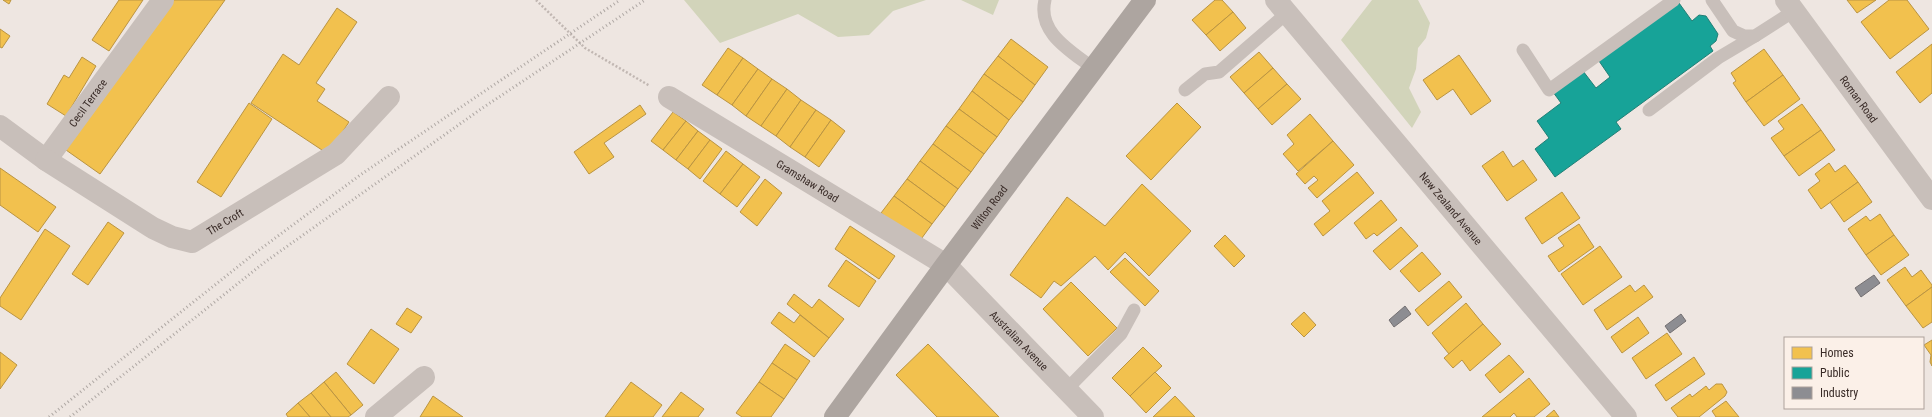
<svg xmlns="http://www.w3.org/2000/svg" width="1932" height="417" font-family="'Roboto Condensed',sans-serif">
  <rect width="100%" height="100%" fill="#eee6e1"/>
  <!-- green -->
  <g fill="#d2d4ba">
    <polygon points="684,0 926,0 893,11 869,35 838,37 798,14 720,43"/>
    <polygon points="961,0 999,0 993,15"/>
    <polygon points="1372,0 1418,0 1430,23 1426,38 1418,48 1416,69 1409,88 1421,112 1412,128 1341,40"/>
  </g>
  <!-- homes -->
  <g fill="#f2c14e" stroke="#ba9442">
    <polygon points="3,0 11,0 9,4"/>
    <polygon points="119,0 143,0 109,51 92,40"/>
    <polygon points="173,0 225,0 100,174 66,150"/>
    <polygon points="1215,0 1222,0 1233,12 1206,35 1192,20"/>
    <polygon points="1847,0 1876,0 1857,13"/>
    <polygon points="1889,0 1907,0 1929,29 1890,59 1861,22"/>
    <polygon points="337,8 357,22 316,83 325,89 317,101 349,122 328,154 251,103 283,54 299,65"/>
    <polygon points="1233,12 1246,28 1220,51 1206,35"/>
    <polygon points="0,29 10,36 2,48 0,47"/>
    <polygon points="1011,39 1048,67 1035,85 998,56"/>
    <polygon points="1932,44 1932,93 1920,103 1896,72"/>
    <polygon points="728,48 743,58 717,95 702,85"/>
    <polygon points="1764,49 1783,75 1746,102 1733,83 1736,81 1731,73"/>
    <polygon points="1259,52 1273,68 1244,93 1230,77"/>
    <polygon points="1459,55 1491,101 1471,115 1453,89 1437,100 1423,80"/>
    <polygon points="998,56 1035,85 1023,102 984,74"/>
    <polygon points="82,57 96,66 66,116 47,104 64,75 69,78"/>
    <polygon points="743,58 758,69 732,105 717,95"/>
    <polygon points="1273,68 1287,84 1258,109 1244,93"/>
    <polygon points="758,69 772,79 746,116 732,105"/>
    <polygon points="984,74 1023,102 1009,120 972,91"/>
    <polygon points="1783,75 1800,99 1764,126 1746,102"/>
    <polygon points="772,79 787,89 761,126 746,116"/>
    <polygon points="1287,84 1301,99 1272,125 1258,109"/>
    <polygon points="787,89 801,100 776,136 761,126"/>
    <polygon points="972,91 1009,120 997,137 959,109"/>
    <polygon points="801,100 816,110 790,147 776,136"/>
    <polygon points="249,103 272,119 221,197 197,182"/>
    <polygon points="1177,103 1201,127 1151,180 1126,156"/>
    <polygon points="1802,104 1821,130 1784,156 1771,138 1784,129 1778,121"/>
    <polygon points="640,105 646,114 604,143 614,157 589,174 574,152"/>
    <polygon points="959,109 997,137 984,154 946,126"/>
    <polygon points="816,110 831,120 805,157 790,147"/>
    <polygon points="673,112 686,121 663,150 651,141"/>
    <polygon points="1310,114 1333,141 1298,171 1283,154 1294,144 1287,135"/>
    <polygon points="831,120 845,131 819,167 805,157"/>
    <polygon points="686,121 698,131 676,160 663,150"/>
    <polygon points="946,126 984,154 971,172 933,144"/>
    <polygon points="1821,130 1835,150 1799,176 1784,156"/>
    <polygon points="698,131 710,140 688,169 676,160"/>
    <polygon points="710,140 722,149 700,179 688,169"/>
    <polygon points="1333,141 1354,165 1317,198 1308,188 1318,180 1314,176 1305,184 1296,174"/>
    <polygon points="933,144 971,172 958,189 920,161"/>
    <polygon points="726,151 743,164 720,194 703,181"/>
    <polygon points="1503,151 1513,167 1523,160 1537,180 1507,201 1482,166"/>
    <polygon points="920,161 958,189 945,207 907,179"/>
    <polygon points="1829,163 1835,172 1845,165 1858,182 1821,209 1808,190 1820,181 1815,174"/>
    <polygon points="743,164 760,177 737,207 720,194"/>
    <polygon points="0,168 56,207 38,232 0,205"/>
    <polygon points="1357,172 1374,193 1323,236 1314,224 1330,211 1322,201"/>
    <polygon points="765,179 782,193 757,226 740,212"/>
    <polygon points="907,179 945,207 932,224 894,196"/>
    <polygon points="1858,182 1872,202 1844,222 1830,202"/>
    <polygon points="1142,184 1191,231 1149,276 1125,252 1108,270 1095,256 1061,286 1054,281 1041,298 1010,275 1067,197 1105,226"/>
    <polygon points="1562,192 1580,218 1542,244 1525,218"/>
    <polygon points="894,196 932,224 919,242 881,213"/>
    <polygon points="1381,200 1397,220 1377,236 1374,233 1366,239 1354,223"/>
    <polygon points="1880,214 1894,235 1866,255 1848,229 1866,216 1870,221"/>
    <polygon points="108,222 124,233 88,285 72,274"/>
    <polygon points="1579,224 1594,247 1559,272 1548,256 1564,246 1558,238"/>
    <polygon points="850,226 895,256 879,279 835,249"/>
    <polygon points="1401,227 1418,246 1390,270 1373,251"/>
    <polygon points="45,229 70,246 21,320 0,306 0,298"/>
    <polygon points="1225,235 1245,256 1234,267 1214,246"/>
    <polygon points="1894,235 1909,255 1881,275 1866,255"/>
    <polygon points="1600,246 1622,277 1583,305 1561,274"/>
    <polygon points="1422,252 1441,274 1419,292 1400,271"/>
    <polygon points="1125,258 1159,291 1145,306 1110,272"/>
    <polygon points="846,260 876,281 859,307 828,286"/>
    <polygon points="1905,267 1912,277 1921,270 1932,285 1932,287 1906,306 1887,280"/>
    <polygon points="1449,281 1462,297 1428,326 1415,310"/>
    <polygon points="1071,282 1117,328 1088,356 1043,309"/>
    <polygon points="1630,285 1635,292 1644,285 1653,297 1607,330 1594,310"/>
    <polygon points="1932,287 1932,322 1923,328 1906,306"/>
    <polygon points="794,294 812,308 819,299 844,319 829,338 787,304"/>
    <polygon points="1466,303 1483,324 1449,354 1432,333"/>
    <polygon points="407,308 422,317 411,333 396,324"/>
    <polygon points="779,312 794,323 800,315 829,338 814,357 771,323"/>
    <polygon points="1304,312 1316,325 1304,337 1291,324"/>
    <polygon points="1638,317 1649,333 1622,353 1611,337"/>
    <polygon points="1483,324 1501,344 1470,371 1462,360 1453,368 1444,358"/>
    <polygon points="371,329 399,349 374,384 347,364"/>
    <polygon points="1667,333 1682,354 1646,379 1632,358"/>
    <polygon points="1932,340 1932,366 1930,362 1931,355 1924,345"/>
    <polygon points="785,344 810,361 797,380 772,363"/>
    <polygon points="928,344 999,417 937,417 896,375"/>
    <polygon points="1143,347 1162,366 1130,396 1112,378"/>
    <polygon points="0,352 17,365 0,389"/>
    <polygon points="1509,355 1524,372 1500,393 1485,375"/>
    <polygon points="1694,357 1705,374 1666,401 1655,385"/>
    <polygon points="772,363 797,380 784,399 759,382"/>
    <polygon points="336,372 363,405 351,415 324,382"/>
    <polygon points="1155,372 1171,388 1146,413 1130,396"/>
    <polygon points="1529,378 1550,404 1534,417 1517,417 1514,413 1510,417 1482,417"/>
    <polygon points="324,382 351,415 348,417 331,417 311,393"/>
    <polygon points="631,382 662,405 653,417 605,417"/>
    <polygon points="759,382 784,399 771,417 742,417 736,413"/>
    <polygon points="1716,384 1722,384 1727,392 1725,396 1699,417 1678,417 1671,408 1690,394 1692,397 1706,386 1709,390"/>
    <polygon points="681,392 704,409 698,417 662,417"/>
    <polygon points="311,393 331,417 310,417 298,403"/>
    <polygon points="433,396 463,417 420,417"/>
    <polygon points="1175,396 1195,417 1153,417"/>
    <polygon points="1726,401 1739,417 1716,417 1712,411"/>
    <polygon points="298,403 310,417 288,417 286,414"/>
    <polygon points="1554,410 1559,417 1546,417"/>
  </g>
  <!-- public -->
  <polygon fill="#17a398" stroke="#217f76" points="1679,3 1692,21 1699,15 1706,16 1718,34 1716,41 1710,46 1713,51 1616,122 1621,129 1555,177 1535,149 1549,138 1537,121 1561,103 1553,92 1583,71 1596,88 1610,77 1599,61"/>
  <!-- industry -->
  <g fill="#8d8d92" stroke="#747072">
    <polygon points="1874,275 1880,283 1861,297 1855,288"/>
    <polygon points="1405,306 1411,314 1394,327 1389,320"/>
    <polygon points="1681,314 1686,321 1670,333 1665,326"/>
  </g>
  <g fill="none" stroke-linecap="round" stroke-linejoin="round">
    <!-- path -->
    <polyline stroke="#c1b7b2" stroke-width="2.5" stroke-dasharray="2 2" stroke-linecap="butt" points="536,0 585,48 650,86"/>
    <!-- lane -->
    <g stroke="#c8bfba" stroke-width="13">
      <path d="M1045,0C1037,33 1071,51 1094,69"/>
      <polyline points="1712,0 1733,31 1744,36 1755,36 1794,11"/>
      <polyline points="1523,50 1549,90 1674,0"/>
      <polyline points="1185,90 1205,74 1219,72 1287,13"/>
      <polyline points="1649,110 1718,58 1755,36"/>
      <polyline points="1066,390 1121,334 1134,310"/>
    </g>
    <!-- street -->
    <g stroke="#c8bfba" stroke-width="22">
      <path id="s1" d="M1276,0L1626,417"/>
      <path id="s2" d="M1786,0L1932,199"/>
      <path id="s3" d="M669,97L946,265L1093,417"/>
      <path id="s4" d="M0,126L46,160L163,0"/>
      <path id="s5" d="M46,160L153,228L172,237L192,242L336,154L389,97"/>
      <polyline points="376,417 424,377"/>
    </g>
    <!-- highway -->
    <path stroke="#ada5a0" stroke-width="22" id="s6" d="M835,417L946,265L1145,0"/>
    <!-- rail -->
    <g stroke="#afa8a4" stroke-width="3" stroke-dasharray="1 3" stroke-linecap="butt">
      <polyline points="49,417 255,253 363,173 620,0"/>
      <polyline points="70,417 265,262 481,109 645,0"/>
    </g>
  </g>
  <g text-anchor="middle" stroke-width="4" stroke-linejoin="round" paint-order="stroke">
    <!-- street labels -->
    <g font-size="11" fill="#392b27" stroke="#fbf0e8">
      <text dy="4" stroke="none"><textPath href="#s2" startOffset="123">Roman Road</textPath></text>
      <text dy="4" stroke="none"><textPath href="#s4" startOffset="128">Cecil Terrace</textPath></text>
      <text dy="4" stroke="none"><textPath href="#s3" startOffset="162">Gramshaw Road</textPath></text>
      <text dy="4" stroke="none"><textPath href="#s6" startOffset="260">Wilton Road</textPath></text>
      <text dy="4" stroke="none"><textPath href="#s1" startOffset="272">New Zealand Avenue</textPath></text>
      <text dy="4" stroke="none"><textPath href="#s5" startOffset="207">The Croft</textPath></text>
      <text dy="4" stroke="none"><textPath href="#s3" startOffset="429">Australian Avenue</textPath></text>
    </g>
  </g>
  <!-- legend -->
  <rect x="1784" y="337" width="140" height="72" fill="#fbf0e8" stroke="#ada19b"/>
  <rect x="1792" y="347" width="20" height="12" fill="#f2c14e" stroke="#ada19b"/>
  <text x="1820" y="357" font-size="12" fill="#392b27">Homes</text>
  <rect x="1792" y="367" width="20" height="12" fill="#17a398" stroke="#ada19b"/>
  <text x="1820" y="377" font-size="12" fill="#392b27">Public</text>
  <rect x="1792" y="387" width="20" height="12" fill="#8d8d92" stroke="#ada19b"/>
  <text x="1820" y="397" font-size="12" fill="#392b27">Industry</text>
</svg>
